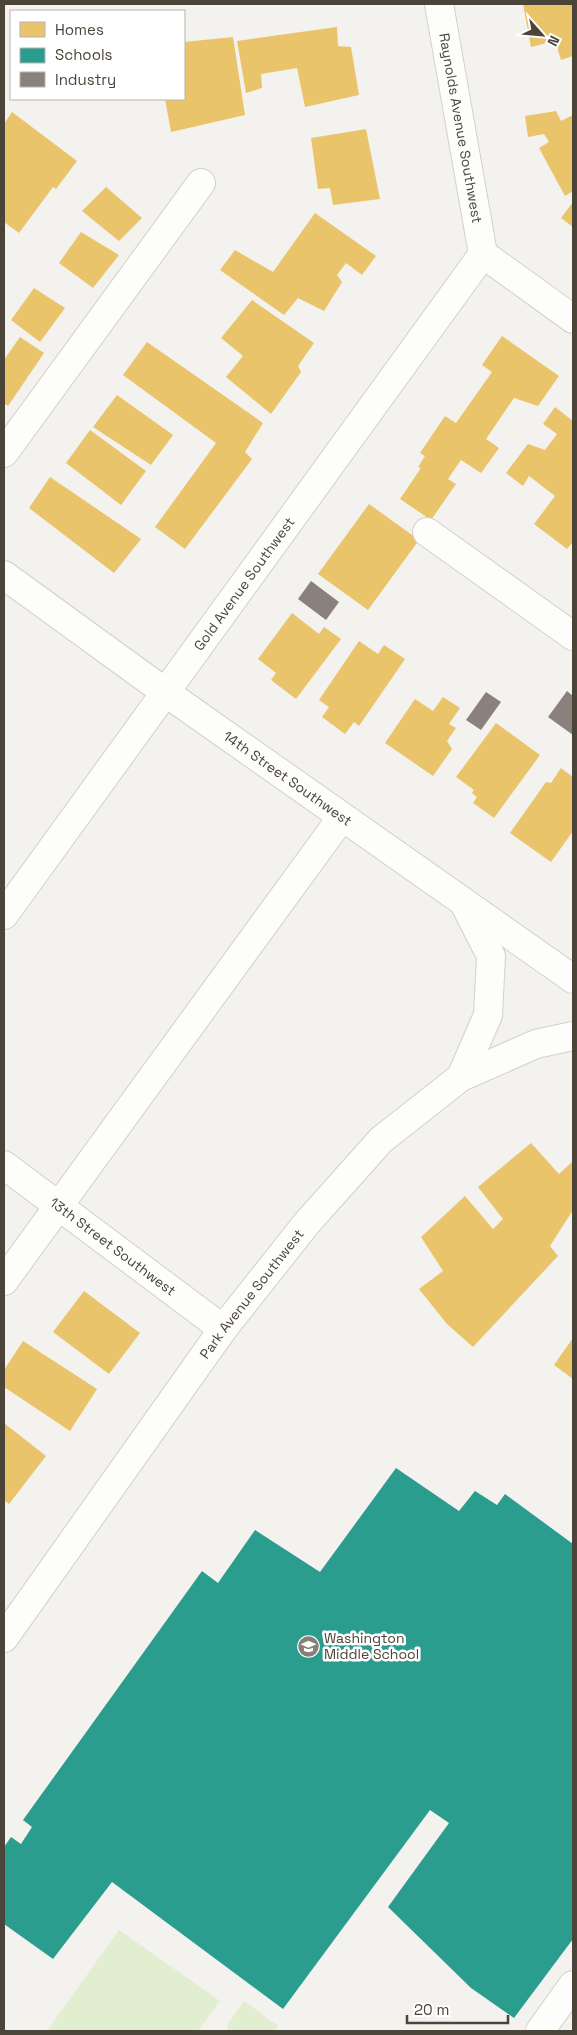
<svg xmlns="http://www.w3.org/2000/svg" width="577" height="2035" font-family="'Space Grotesk',sans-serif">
  <rect width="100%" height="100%" fill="#f4f2ee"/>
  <!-- green -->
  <g fill="#e1eecf">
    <polygon points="119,1930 220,2001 198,2031 47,2031"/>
    <polygon points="244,2001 278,2026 274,2031 228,2031 227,2025"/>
  </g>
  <!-- homes -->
  <g fill="#e9c46a">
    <polygon points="523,4 573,4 573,56 561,60 555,41 531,47"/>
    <polygon points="337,27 338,46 351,47 359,95 305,107 297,68 261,74 262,88 246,93 237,41"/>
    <polygon points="233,37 245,115 171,132 165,99 184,99 184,42"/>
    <polygon points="556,111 561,121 573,115 573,191 565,196 539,148 549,142 544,134 528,137 525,116"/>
    <polygon points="12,112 77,161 56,189 53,187 19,233 4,222 4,124"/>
    <polygon points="366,129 380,199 333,205 330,188 318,189 311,138"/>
    <polygon points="106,187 142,218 119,241 82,211"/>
    <polygon points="573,202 573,227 561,218"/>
    <polygon points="315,213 376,256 362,275 346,263 337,275 342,282 324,311 298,298 284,315 220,270 235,250 273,272"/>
    <polygon points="81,232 119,255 93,288 59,263"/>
    <polygon points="34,288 65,308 40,342 11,320"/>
    <polygon points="252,300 314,343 298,366 301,372 271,414 226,377 243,356 221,338"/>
    <polygon points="502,336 559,376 538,406 514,398 486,439 499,448 481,473 461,460 448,479 456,484 431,520 400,499 421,468 418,467 425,456 420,453 445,416 456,423 492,372 482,365"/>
    <polygon points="20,337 44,353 8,406 4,403 4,360"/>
    <polygon points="147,342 263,423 245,452 252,459 185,549 155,527 216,443 123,375"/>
    <polygon points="117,395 173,435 151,465 93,427"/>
    <polygon points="555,407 573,421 573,542 567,549 534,524 555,496 529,476 523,486 506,473 528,444 545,450 557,434 543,424"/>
    <polygon points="90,430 146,471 121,505 66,463"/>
    <polygon points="50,477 141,539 114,573 29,508"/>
    <polygon points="369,504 419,540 368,610 318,574"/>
    <polygon points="292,613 319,634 324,627 341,639 296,699 271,680 276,673 258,659"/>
    <polygon points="359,641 378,654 384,645 405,659 359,726 354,722 345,734 322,717 329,707 319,700"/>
    <polygon points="443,697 460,708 449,724 456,728 447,741 452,749 433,776 385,743 415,699 433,711"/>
    <polygon points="496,723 540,755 494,818 473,803 477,797 472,793 474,790 456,777"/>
    <polygon points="561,768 573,777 573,831 551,862 510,833 546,782 551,783"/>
    <polygon points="531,1143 559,1174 573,1161 573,1210 550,1246 558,1256 473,1347 447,1324 419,1289 443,1271 421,1237 465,1196 493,1229 503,1219 478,1187"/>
    <polygon points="84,1291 140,1333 109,1374 53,1332"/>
    <polygon points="573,1338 573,1379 554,1365"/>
    <polygon points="23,1341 97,1389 70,1431 4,1387 4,1370"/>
    <polygon points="4,1423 46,1456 9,1504 4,1500"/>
  </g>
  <!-- schools -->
  <polygon fill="#2a9d8f" points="396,1468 459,1511 475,1491 497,1505 505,1494 573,1544 573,1939 514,2018 471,1988 388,1907 449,1823 430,1810 283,2009 112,1882 53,1959 4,1924 4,1847 11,1837 21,1844 32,1827 23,1820 202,1571 218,1583 255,1530 320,1572"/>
  <!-- industry -->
  <g fill="#8a817c">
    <polygon points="311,581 339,602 326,620 298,599"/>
    <polygon points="567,691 573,696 573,735 548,717"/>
    <polygon points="486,692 501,702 481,730 466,720"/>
  </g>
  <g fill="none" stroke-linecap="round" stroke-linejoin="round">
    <defs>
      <g id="minor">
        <path id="s1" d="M439,4L483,254"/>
        <polyline points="483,254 573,319"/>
        <polyline points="4,453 201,183"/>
        <polyline points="427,532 573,636"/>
        <path id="s2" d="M4,575L165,692L573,979"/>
        <path id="s3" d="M4,915L483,254"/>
        <polyline points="461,1077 488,1015 491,956 465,905"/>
        <path id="s4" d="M4,1165L223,1329"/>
        <polyline points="4,1281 342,817"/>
        <path id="s5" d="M4,1638L223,1329L306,1224L381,1140L461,1077L536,1044L573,1036"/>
        <polyline points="540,2031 573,1985"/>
      </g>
    </defs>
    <!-- minor casing -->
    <use href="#minor" stroke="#d2d0cb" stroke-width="30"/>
    <!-- minor -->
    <use href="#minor" stroke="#fdfdfc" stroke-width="28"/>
  </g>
  <!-- icons -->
  <defs>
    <symbol id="school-disc" viewBox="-11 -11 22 22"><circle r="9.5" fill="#868178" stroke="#fff"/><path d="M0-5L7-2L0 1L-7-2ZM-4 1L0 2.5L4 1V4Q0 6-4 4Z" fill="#fff"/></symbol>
  </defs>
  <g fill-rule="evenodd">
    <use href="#school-disc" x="296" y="1634" width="25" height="25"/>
  </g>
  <g text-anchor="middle" stroke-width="5" stroke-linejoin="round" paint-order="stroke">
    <!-- street labels -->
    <g font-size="14" fill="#4b4439" stroke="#fff">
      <text dy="5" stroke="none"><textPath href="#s1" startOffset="126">Raynolds Avenue Southwest</textPath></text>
      <text dy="5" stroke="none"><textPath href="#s3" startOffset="409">Gold Avenue Southwest</textPath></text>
      <text dy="5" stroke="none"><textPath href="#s2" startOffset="349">14th Street Southwest</textPath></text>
      <text dy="5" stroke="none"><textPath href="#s4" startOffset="136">13th Street Southwest</textPath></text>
      <text dy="5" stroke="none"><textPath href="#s5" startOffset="424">Park Avenue Southwest</textPath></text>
    </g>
    <!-- poi labels -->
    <g font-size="14" fill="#4b4439" stroke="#fff" text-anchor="start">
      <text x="324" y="1643">Washington<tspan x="324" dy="16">Middle School</tspan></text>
    </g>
  </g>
  <!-- border -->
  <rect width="577" height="2035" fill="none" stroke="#4b4439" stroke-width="10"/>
  <!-- legend -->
  <rect x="10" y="10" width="175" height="90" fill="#ffffff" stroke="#b7b4b0"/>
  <rect x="20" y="22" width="25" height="15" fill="#e9c46a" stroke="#b7b4b0"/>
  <text x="55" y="35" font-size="15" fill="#4b4439">Homes</text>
  <rect x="20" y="48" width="25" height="15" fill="#2a9d8f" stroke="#b7b4b0"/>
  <text x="55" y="60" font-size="15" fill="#4b4439">Schools</text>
  <rect x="20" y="72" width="25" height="15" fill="#8a817c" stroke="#b7b4b0"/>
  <text x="55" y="85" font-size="15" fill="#4b4439">Industry</text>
  <!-- north arrow -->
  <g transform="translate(542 35) rotate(117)" stroke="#ffffff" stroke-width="4" paint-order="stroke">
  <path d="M0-4L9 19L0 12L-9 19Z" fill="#4b4439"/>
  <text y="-8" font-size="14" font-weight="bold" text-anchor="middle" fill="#4b4439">N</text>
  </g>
  <!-- scale -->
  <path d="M407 2015v8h101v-8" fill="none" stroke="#4b4439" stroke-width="2.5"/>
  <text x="414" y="2015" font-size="15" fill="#4b4439" stroke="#ffffff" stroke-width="4" paint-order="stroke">20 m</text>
</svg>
